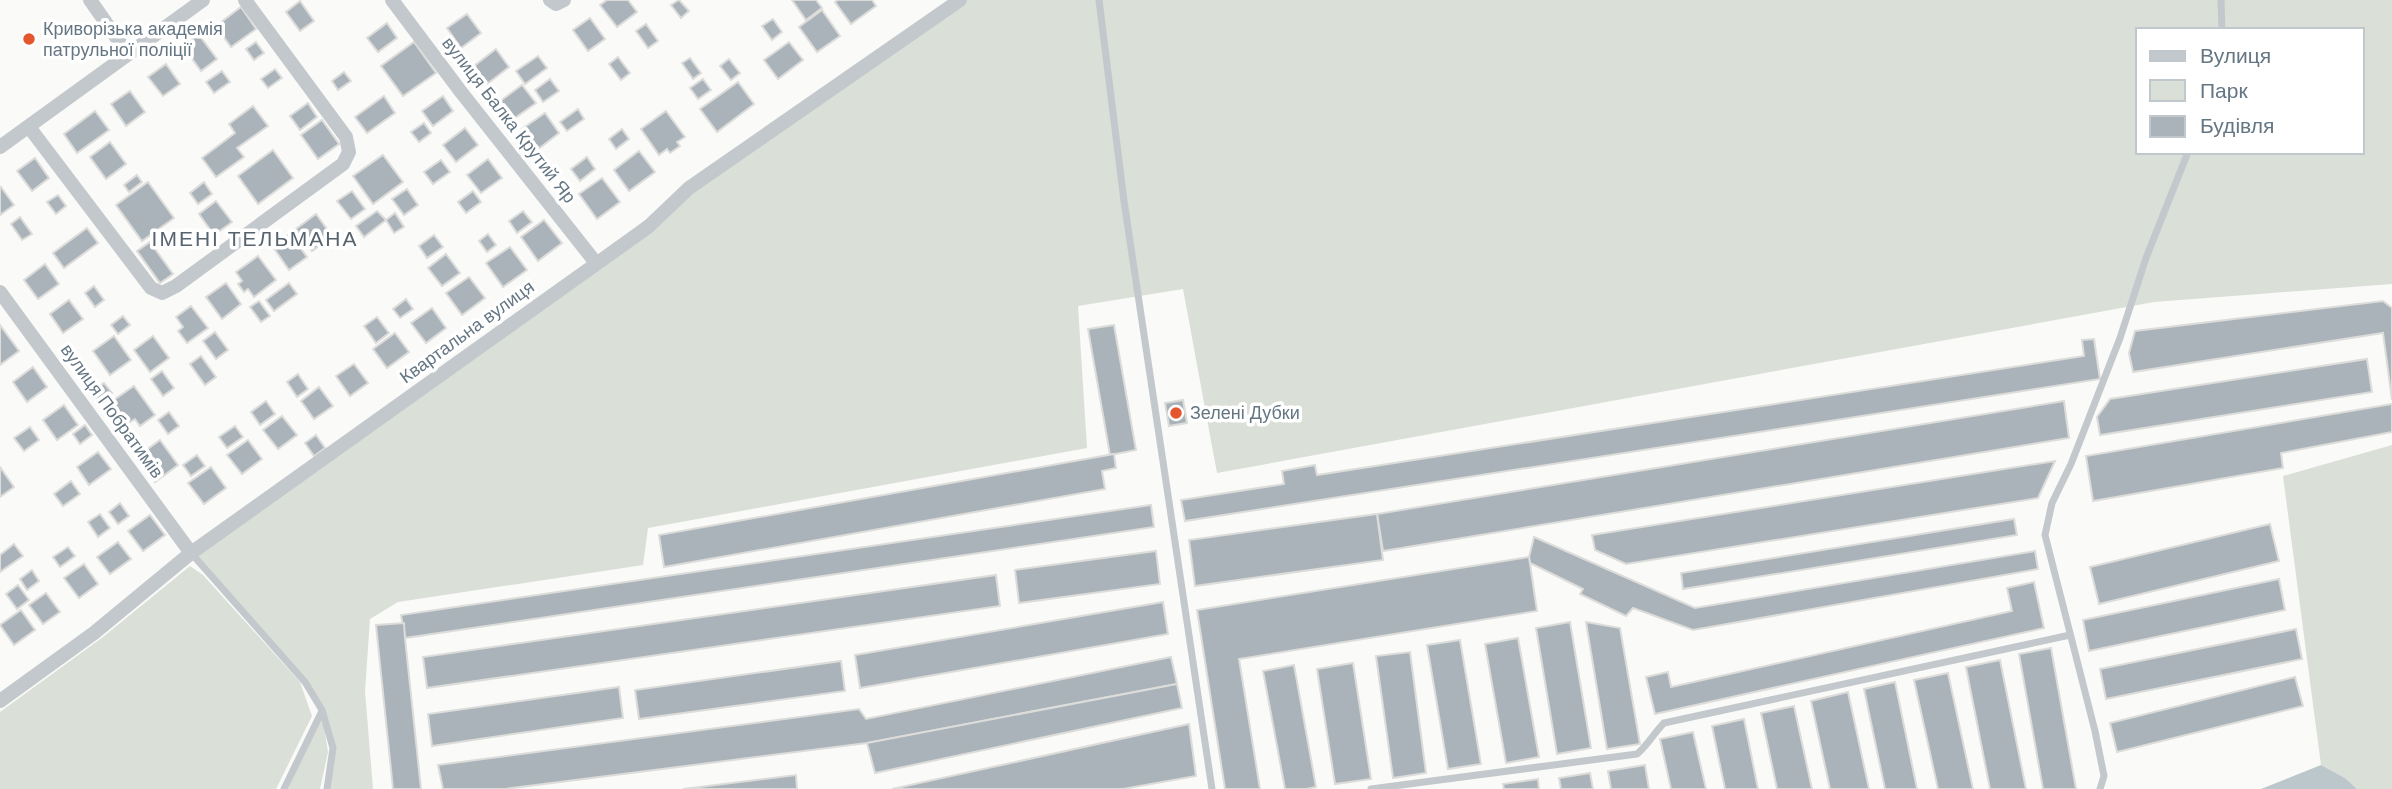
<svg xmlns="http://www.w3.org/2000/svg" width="2392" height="789" font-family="Helvetica,sans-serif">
  <rect width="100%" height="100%" fill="#fafaf8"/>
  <!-- green -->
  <g fill="#dadfd7" fill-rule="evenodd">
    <path d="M960,0H2392V284L2154,302L1217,473L1183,289L1078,306L1087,448L648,528L643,565L398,602L370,619L365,691L373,789H327L333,748L322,710L305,682L191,553L689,188ZM2138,30H2362V152H2138Z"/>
    <polygon points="2392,445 2392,789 2357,789 2345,778 2321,765 2283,476"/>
    <polygon points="190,566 203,575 300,682 312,716 276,789 0,789 0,712 103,637"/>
    <polygon points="322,714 328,752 320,789 288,789"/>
  </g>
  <!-- water -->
  <polygon fill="#bbc7cb" points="2321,765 2345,778 2357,789 2261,789"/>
  <!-- building -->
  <g fill="#aab3b9" stroke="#dcdcda" stroke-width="2">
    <polygon points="607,0 628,0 637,12 617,27 600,5"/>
    <polygon points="679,0 689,11 681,18 671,5"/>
    <polygon points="792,0 816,0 822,8 806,20"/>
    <polygon points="838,0 872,0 876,6 851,24 835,2"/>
    <polygon points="300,1 314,21 300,31 286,12"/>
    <polygon points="241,7 256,29 231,47 216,26"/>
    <polygon points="822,10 840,36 817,52 799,27"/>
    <polygon points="467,14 481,33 461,48 447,28"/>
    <polygon points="590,18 605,39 588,51 573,30"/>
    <polygon points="773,19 782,32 772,40 762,26"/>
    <polygon points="387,23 397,38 378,52 367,38"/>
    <polygon points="646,24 658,41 648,48 636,31"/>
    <polygon points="199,35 217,59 201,71 183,46"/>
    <polygon points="256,42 264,53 254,60 246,49"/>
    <polygon points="414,42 436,73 403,96 381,66"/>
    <polygon points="789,42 803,60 778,79 764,60"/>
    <polygon points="496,49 509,67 487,84 474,66"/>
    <polygon points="538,56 547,68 525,84 516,71"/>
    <polygon points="618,57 630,73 621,80 609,64"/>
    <polygon points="690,58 701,73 693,79 682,63"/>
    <polygon points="729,59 740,73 731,80 720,66"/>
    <polygon points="166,64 180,84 163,96 148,77"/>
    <polygon points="275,69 282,78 268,88 261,79"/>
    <polygon points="222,71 230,82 214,93 206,82"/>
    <polygon points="344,72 351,81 338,90 332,81"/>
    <polygon points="550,79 559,91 543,102 535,90"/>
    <polygon points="703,79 711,90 698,99 690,88"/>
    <polygon points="738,82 754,104 717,132 700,109"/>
    <polygon points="522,85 536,103 512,120 499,102"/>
    <polygon points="130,91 145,112 126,126 111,104"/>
    <polygon points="384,96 395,113 367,133 355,117"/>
    <polygon points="443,96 453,111 433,126 422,111"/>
    <polygon points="308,103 317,117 300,130 290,116"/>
    <polygon points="253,106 268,126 237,148 244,157 216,177 202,158 235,133 229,124"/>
    <polygon points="578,109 584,119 567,131 560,122"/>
    <polygon points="95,111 109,130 77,153 64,134"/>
    <polygon points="666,111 685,137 677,142 680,146 670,153 667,149 659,155 641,129"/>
    <polygon points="545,113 559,133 537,150 522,129"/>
    <polygon points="322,120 339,144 318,159 301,135"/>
    <polygon points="424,123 431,133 419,142 411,132"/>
    <polygon points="465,128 478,145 456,162 443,145"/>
    <polygon points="622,129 629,139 616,149 609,139"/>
    <polygon points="110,142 126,164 106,179 90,157"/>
    <polygon points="273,150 293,178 258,204 238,176"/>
    <polygon points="639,151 655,172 629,191 614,170"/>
    <polygon points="383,155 403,182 373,204 353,176"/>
    <polygon points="587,157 595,169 580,181 571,169"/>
    <polygon points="35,158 49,178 32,191 17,171"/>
    <polygon points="488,159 502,178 481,193 467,175"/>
    <polygon points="441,160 450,172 433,184 424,172"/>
    <polygon points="137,175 142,182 129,192 124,185"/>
    <polygon points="602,178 620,202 597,219 579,194"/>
    <polygon points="148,182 174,218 142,241 116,205"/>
    <polygon points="204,182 212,194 198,204 190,193"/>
    <polygon points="1,187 14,205 0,215 0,188"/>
    <polygon points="407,189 418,205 404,215 392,199"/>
    <polygon points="352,191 365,209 351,219 337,201"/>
    <polygon points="473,191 481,202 466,213 458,202"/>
    <polygon points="58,195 66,206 56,214 47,202"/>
    <polygon points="216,201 232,222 214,235 199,214"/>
    <polygon points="377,211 386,220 364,237 356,226"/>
    <polygon points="523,211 532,222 517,233 509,221"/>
    <polygon points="395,213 404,227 394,233 386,220"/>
    <polygon points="316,214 332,236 312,251 296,229"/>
    <polygon points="20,217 32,234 22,240 11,224"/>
    <polygon points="544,220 562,243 538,261 521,237"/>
    <polygon points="87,228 98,243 64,268 53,253"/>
    <polygon points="290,234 307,257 289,270 273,247"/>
    <polygon points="488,234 496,245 487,252 479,241"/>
    <polygon points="434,235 443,247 427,258 419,246"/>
    <polygon points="150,242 173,274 160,283 137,251"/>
    <polygon points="510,247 527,270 503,287 486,263"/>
    <polygon points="446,254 460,273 442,286 428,268"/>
    <polygon points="258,256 276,280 254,297 248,289 244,292 238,284 242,281 236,272"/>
    <polygon points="45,264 59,284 38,299 24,280"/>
    <polygon points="469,277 485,298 462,315 446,293"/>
    <polygon points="226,283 241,304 222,319 206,297"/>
    <polygon points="289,283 297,294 274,311 266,300"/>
    <polygon points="94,286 104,300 95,307 85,293"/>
    <polygon points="406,299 413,309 400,318 393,309"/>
    <polygon points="69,300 83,319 63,333 50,314"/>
    <polygon points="259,301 270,316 261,322 250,307"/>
    <polygon points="2383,301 2392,308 2392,400 2383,333 2133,372 2129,353 2135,331"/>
    <polygon points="191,306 208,328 187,343 178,331 183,327 176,317"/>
    <polygon points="432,308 446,328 426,343 411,323"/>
    <polygon points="123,316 130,325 118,334 111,325"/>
    <polygon points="377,317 389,333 376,343 364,326"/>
    <polygon points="0,325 19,351 0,365"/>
    <polygon points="1114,325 1136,450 1110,455 1088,329"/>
    <polygon points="215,332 228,350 216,359 203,341"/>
    <polygon points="395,333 409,352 387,368 373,349"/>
    <polygon points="114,336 131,360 110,375 93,351"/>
    <polygon points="153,336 169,358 150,372 134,350"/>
    <polygon points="2094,339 2100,379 1185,521 1181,500 1284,484 1282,471 1315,465 1317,475 2084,356 2082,340"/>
    <polygon points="201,356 216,377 205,385 190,364"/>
    <polygon points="2367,359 2372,392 2100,435 2097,417 2110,399"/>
    <polygon points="354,364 368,383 350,396 336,376"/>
    <polygon points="33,367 47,387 27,402 13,382"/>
    <polygon points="162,371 174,388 163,396 151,379"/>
    <polygon points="298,374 308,389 297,397 287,382"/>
    <polygon points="104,383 112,393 100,402 92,392"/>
    <polygon points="134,386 155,415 140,426 135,419 127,424 111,402"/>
    <polygon points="319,387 333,406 314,419 301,401"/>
    <polygon points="1183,400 1187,423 1169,426 1165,403"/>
    <polygon points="266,401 275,414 260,425 251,412"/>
    <polygon points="2064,401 2069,438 1383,551 1377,514"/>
    <polygon points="2392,404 2392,432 2281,453 2283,468 2093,501 2086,456"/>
    <polygon points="64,405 78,425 57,440 43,420"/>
    <polygon points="169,412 179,426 168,434 158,420"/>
    <polygon points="282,416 297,435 278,449 263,430"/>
    <polygon points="85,425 92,435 80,444 73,434"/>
    <polygon points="235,426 243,437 227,448 219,437"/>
    <polygon points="30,427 39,440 24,451 14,438"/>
    <polygon points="316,435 325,448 314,456 305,443"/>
    <polygon points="160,440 178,465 155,482 137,457"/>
    <polygon points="248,440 262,459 242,474 227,455"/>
    <polygon points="98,452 111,469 89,485 77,467"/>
    <polygon points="1114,454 1116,468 1102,471 1105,489 664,567 659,535"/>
    <polygon points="197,455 205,466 191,476 183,465"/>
    <polygon points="2055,461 2038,498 1626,564 1595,550 1592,535"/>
    <polygon points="0,467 14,487 0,497"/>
    <polygon points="211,467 226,488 204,504 188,483"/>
    <polygon points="71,481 80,494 63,506 54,494"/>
    <polygon points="120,503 129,516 118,524 109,512"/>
    <polygon points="1151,505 1154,527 405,638 401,615"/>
    <polygon points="100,514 110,528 98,537 88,522"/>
    <polygon points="1377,514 1383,560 1195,586 1189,540"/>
    <polygon points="150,515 165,535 143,551 128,531"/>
    <polygon points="2014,519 2017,535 1683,589 1681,573"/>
    <polygon points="2270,524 2279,561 2099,604 2090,567"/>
    <polygon points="1534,537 1695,608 2035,551 2038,569 1693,630 1633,608 1626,616 1580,594 1583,589 1530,563 1529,557"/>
    <polygon points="118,542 131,559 110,574 97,557"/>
    <polygon points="14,544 23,556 0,572 0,555"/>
    <polygon points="68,547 75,556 60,567 53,557"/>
    <polygon points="1156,551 1160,584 1019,603 1015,570"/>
    <polygon points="1529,557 1537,611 1239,659 1260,789 1225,789 1197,610"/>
    <polygon points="84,564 98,584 79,598 64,578"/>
    <polygon points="32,570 39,581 27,590 20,579"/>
    <polygon points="996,575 1000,606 427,688 423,657"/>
    <polygon points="2279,579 2285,610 2089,651 2083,620"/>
    <polygon points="2034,582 2044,628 1655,714 1646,677 1668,672 1671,687 2012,611 2007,588"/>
    <polygon points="18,585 29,600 17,609 6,594"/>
    <polygon points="46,593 60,612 43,624 29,605"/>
    <polygon points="1163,602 1168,634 860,688 855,655"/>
    <polygon points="21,610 35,630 14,645 0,625"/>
    <polygon points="1570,622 1591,748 1557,754 1536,628"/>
    <polygon points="1586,622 1620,628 1640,744 1607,749"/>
    <polygon points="404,623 405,638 421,789 393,789 376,625"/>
    <polygon points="2296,629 2302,659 2106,699 2100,669"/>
    <polygon points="1518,638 1539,757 1506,763 1485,644"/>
    <polygon points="1460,640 1481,764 1448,769 1427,645"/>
    <polygon points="2051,648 2076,789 2043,789 2019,654"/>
    <polygon points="1410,652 1426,773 1393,778 1376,656"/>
    <polygon points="1171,657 1177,684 867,743 505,789 443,789 438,765 859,709 866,719"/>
    <polygon points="2000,660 2026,789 1990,789 1966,667"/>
    <polygon points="841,661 845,691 639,719 635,690"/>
    <polygon points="1353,663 1371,779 1335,784 1317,669"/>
    <polygon points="1294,665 1316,787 1306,789 1285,789 1263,671"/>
    <polygon points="1948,673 1973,789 1938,789 1914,680"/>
    <polygon points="2295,677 2303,706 2117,752 2110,723"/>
    <polygon points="1895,682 1917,789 1885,789 1864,689"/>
    <polygon points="1177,684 1182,708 875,773 867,743"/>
    <polygon points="619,687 623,718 432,746 428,714"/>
    <polygon points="1848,692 1869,789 1830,789 1811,701"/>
    <polygon points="1794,706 1812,789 1777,789 1761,713"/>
    <polygon points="1744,719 1758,789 1725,789 1712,726"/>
    <polygon points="1189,724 1196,776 1123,789 892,789"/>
    <polygon points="1693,732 1706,789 1671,789 1660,739"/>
    <polygon points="1645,765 1649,789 1611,789 1608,771"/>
    <polygon points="1590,773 1593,789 1561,789 1559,778"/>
    <polygon points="796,775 797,789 683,789"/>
    <polygon points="1538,779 1539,789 1504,789 1503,784"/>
  </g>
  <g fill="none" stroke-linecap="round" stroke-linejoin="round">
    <!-- service -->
    <g stroke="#c3c8cc" stroke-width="7">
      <polyline points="1099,0 1124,201 1212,789"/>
      <polyline points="2221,0 2222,30"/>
      <polyline points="191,553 305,682 322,710 333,748 327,789"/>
      <polyline points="284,789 322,711"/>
      <path d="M1371,789L1637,754C1648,745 1654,733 1664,723L2070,635"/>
      <polyline points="2100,789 2104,776 2095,731 2045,535 2052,503 2071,464 2120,338 2146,258 2188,152"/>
    </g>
    <!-- minor -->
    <g stroke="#c3c8cc" stroke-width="14">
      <polyline points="90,0 128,54"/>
      <polyline points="392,0 461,92 596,263"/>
      <polyline points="550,0 556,4 564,0"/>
      <polyline points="29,127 151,288 162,293 176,286 343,164 349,152 346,137 245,0"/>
      <polyline points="0,147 203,0"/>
      <polyline points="0,292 191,553"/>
      <polyline points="0,701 94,633 191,553 648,227 689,188 960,0"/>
    </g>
  </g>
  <!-- markers -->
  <g fill="#e4572e" stroke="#fff" stroke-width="2.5">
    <circle cx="29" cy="39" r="7"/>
    <circle cx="1176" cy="413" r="7"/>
  </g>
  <g text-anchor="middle" stroke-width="7" stroke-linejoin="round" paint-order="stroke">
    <!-- poi labels -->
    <g font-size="18" fill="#657683" stroke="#fff" text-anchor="start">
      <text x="43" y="35">Криворізька академія<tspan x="43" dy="21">патрульної поліції</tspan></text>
      <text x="1190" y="419">Зелені Дубки</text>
    </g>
    <!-- street labels -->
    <g font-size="18" fill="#657683" stroke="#fff">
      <text transform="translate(509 120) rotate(52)" y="6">вулиця Балка Крутий Яр</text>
      <text transform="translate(467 332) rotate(-36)" y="6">Квартальна вулиця</text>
      <text transform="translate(112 411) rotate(54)" y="6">вулиця Побратимів</text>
    </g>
    <!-- quarter labels -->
    <g font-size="21" letter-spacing="2" fill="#57646e" stroke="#fff">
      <text x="255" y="246">ІМЕНІ ТЕЛЬМАНА</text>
    </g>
  </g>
  <!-- legend -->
  <rect x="2136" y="28" width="228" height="126" fill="#ffffff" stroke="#c1c8cd" stroke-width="2"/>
  <rect x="2150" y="51" width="35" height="10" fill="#c3c8cc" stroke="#c1c8cd" stroke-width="2"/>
  <text x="2200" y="63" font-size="21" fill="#657683">Вулиця</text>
  <rect x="2150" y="80" width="35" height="21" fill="#dadfd7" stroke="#c1c8cd" stroke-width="2"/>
  <text x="2200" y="98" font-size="21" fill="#657683">Парк</text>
  <rect x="2150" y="116" width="35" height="21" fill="#aab3b9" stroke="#c1c8cd" stroke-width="2"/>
  <text x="2200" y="133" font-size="21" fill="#657683">Будівля</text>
</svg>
